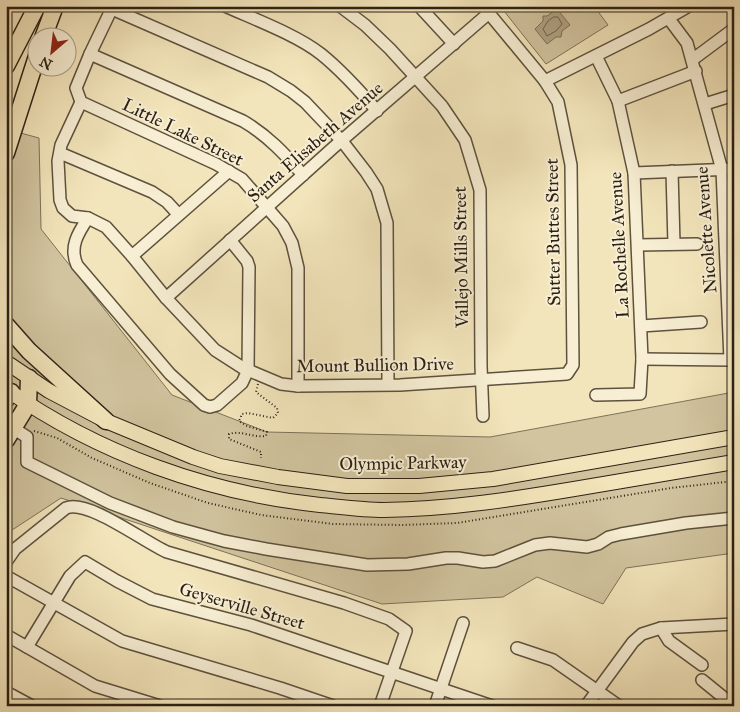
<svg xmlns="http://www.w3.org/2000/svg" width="740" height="712" font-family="'IM FELL Great Primer',serif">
  <rect width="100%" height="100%" fill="#f3e5bb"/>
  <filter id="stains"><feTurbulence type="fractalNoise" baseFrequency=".004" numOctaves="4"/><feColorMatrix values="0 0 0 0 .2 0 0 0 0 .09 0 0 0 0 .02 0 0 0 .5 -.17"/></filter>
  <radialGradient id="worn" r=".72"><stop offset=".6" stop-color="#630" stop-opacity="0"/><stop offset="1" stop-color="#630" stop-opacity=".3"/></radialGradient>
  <!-- green -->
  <g fill="#d1c49f" stroke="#7e725a">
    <polygon points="500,6 594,6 608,25 546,64"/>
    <polygon points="6,129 39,138 41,229 172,395 267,432 490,437 734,392 734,553 626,568 603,604 537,577 503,597 382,604 61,498 6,534"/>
  </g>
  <!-- water -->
  <polygon fill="#afa283" stroke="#7a6e57" points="557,9 570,25 562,31 561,37 556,37 547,44 535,29 543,21 543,16 547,16"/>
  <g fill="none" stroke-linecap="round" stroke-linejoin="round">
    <!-- shore -->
    <polygon stroke="#6d624c" stroke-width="1" points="554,17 558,17 562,24 556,31 547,36 543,29 548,21"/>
    <defs>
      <g id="minor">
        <polyline points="113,6 90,54 76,88 81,102 216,164 242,179 283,226 292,243 298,268 298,386"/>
        <path d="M225,6C254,19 297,35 321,54C342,71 360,91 377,111"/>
        <polyline points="340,6 365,25 390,49 442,106 465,140 480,190 481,366 483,416"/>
        <polyline points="419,6 454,44"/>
        <polyline points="112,9 268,77 291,91 305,102 342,141 366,172 377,189 387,223 388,384"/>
        <path d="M90,54L243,121C267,135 285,154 303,175"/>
        <polyline points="596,56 618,101 634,173 642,359 640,394 596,395"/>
        <polyline points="692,60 731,31"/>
        <polyline points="545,81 649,29 689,6"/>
        <polyline points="618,101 696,71"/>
        <polyline points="81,102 61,145 58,161 60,200 63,208 72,216 88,218 106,227 132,256 166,298 215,350 243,368 281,384 298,386 400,385 567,374 573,365 571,165 558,102 545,81 483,6"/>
        <polyline points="705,104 734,95"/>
        <polyline points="60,153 152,192 167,202 178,214"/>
        <polyline points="672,171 674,244"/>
        <polyline points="634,173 734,169"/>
        <path d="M88,218C78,233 69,247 77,265L170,374L204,405L210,407L217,405L242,383L248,370L249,267L247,261L230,240"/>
        <polyline points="638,245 697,244"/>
        <polyline points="132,256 229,171"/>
        <polyline points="166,298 334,147 489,13"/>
        <polyline points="641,326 701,322"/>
        <polyline points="642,359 730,360 722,170 687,43 669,19"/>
        <polyline points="13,428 27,437 27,462 110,503 173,527 224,541 266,549 367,565 408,564 446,558 458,558 483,562 495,561 535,545 550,543 587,547 598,544 609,537 621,534 686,523 734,518"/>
        <path d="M6,562L15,549L66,508C88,499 144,542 167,552L344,603L389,619L406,631L380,706"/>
        <polyline points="6,576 122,641 280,688 333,706"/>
        <polyline points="661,628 669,641 702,665"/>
        <polyline points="6,635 95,686 160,706"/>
        <polyline points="27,647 70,576 85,562 117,581 152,599 251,625 492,706"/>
        <polyline points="517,648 553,660 619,706"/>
        <polyline points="702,680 734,706"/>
        <polyline points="6,692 32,706"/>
        <polyline points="435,706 463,623"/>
        <polyline points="586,706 633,642 642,634 661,628 734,624"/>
      </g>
      <g id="major">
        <polyline points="6,362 49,391 106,421 193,457 220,466 278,477 347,486 419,486 493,479 734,437"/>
        <path d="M6,389C99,454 208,493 320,505C341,507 363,510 384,510C451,509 515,499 580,488C631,479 683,471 734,462"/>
      </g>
      <g id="highway">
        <polyline points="43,38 55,6"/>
        <polyline points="6,66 37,6"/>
        <polyline points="6,153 38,53"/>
        <polyline points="6,325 29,351 106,421"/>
        <polyline points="6,399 11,392"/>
        <polyline points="6,440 28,404 29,378"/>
      </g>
    </defs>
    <!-- minor casing -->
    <use href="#minor" stroke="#5d523e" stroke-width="14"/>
    <!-- major casing -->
    <use href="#major" stroke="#2b2115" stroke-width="16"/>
    <!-- highway casing -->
    <use href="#highway" stroke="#2b2115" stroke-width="19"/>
    <!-- path -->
    <g stroke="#2b2115" stroke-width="2" stroke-dasharray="1 2.5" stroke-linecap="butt">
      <path d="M258,384L256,392L277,408L278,413L273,418L248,413L242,414L239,421L247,426L267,432L266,436C253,438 241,430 229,434V439L261,452V458"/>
      <polyline points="34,431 57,438 92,458 150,483 208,503 261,515 333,524 403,525 457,523 671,488 734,481"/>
    </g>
    <!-- minor -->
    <use href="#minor" stroke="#f7eed3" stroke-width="11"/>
    <!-- major -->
    <use href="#major" stroke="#f3e5bb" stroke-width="14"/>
    <!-- highway -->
    <use href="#highway" stroke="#f3e5bb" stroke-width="16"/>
  </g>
  <g text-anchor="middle" stroke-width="4" stroke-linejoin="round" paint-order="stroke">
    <!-- street labels -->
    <g font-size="18" fill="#2b2115" stroke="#f7eed3">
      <text transform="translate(183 132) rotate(26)" y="6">Little Lake Street</text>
      <text transform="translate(315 142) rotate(-41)" y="6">Santa Elisabeth Avenue</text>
      <text transform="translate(706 230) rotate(-94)" y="6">Nicolette Avenue</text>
      <text transform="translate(553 232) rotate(-91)" y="6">Sutter Buttes Street</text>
      <text transform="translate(619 245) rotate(-93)" y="6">La Rochelle Avenue</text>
      <text transform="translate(461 257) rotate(-91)" y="6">Vallejo Mills Street</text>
      <text transform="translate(375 365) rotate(-1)" y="6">Mount Bullion Drive</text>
      <text transform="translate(403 463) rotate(-1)" y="6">Olympic Parkway</text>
      <text transform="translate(242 606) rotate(16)" y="6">Geyserville Street</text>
    </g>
  </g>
  <!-- margin -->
  <rect width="740" height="712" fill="none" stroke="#f3e5bb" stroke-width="25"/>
  <rect x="8" y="8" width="725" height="697" fill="none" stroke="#2b2115" stroke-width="2.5"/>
  <rect x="12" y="12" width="715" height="687" fill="none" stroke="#2b2115"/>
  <!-- north arrow -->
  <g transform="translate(52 52) rotate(208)"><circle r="24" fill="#f7eed3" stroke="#a59c87"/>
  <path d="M0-4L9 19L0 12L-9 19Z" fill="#8f2418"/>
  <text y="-8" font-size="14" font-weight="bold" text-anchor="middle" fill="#2b2115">N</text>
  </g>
  <rect width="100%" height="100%" filter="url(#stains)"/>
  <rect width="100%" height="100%" fill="url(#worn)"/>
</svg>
